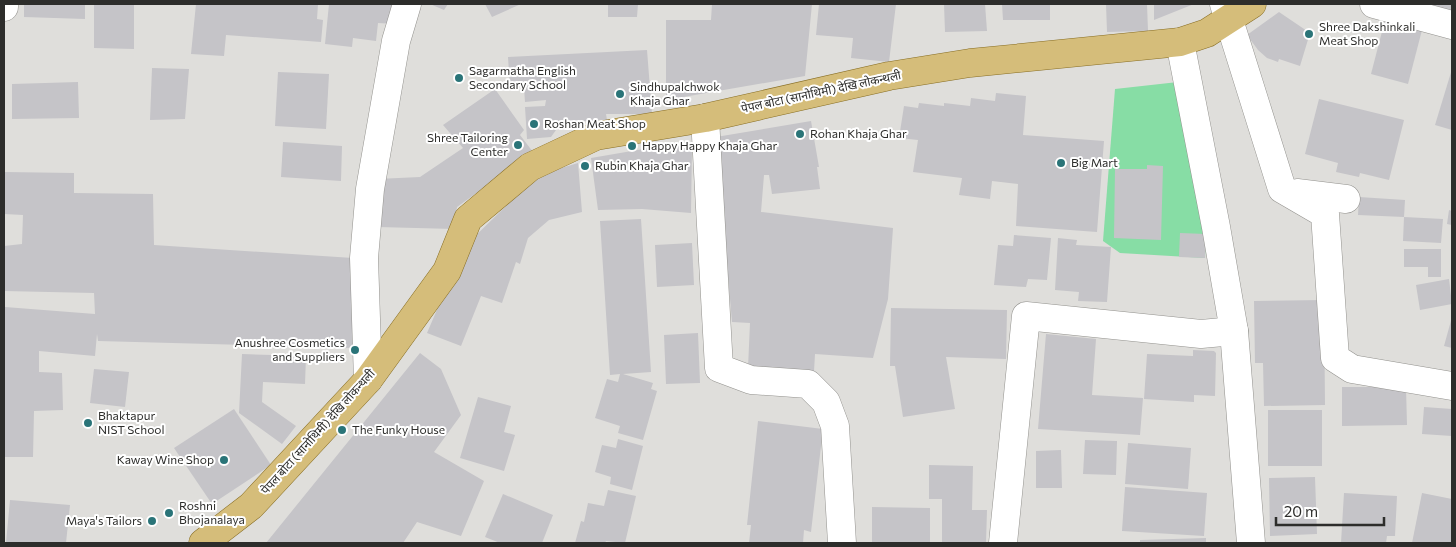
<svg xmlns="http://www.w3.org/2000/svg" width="1456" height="547" font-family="Commissioner,'Noto Sans Devanagari',sans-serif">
  <rect width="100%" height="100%" fill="#dfdedb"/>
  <!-- green -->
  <polygon fill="#87dda5" points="1178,82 1206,234 1205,258 1120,253 1103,241 1115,89"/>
  <!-- building -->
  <g fill="#c5c4c8">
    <polygon points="24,4 85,4 85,19 24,17"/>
    <polygon points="94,4 134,4 134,49 94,48"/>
    <polygon points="196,4 318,4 317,19 323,20 321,42 226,35 224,56 191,54"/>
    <polygon points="329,4 397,4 395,24 378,23 376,41 353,38 352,47 325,44"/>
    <polygon points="430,4 448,4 444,10"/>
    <polygon points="485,4 521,4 492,17"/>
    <polygon points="608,4 638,4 637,17 608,17"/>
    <polygon points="712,4 812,4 805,76 666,100 666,20 711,20"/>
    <polygon points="819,4 896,4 889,62 851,58 853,38 816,35"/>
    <polygon points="944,4 985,4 987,31 945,32"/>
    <polygon points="1002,4 1050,4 1050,20 1003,20"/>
    <polygon points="1106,4 1147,4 1148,31 1107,32"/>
    <polygon points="1154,4 1194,4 1154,20"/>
    <polygon points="1396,4 1452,4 1452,5 1448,19"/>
    <polygon points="1279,12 1310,33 1300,66 1279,59 1278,62 1267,58 1258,50 1247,35"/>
    <polygon points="1385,20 1422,30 1408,84 1371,74"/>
    <polygon points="647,50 652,114 606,114 607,120 570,122 556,130 551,137 527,139 525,107 545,106 546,100 525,102 524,87 510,88 508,57"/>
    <polygon points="152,68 189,69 185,119 150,120"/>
    <polygon points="1452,69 1452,130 1435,125"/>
    <polygon points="278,72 329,74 326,129 275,126"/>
    <polygon points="78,82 79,118 12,119 12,84"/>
    <polygon points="495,89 524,130 520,135 533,152 457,207 454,229 378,227 377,179 420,177 463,148 443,125"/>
    <polygon points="996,93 1026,96 1023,135 1104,141 1097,232 1016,226 1018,184 992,181 990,199 959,195 962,178 913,172 918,140 899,138 904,106 918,108 919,103 944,106 944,103 970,106 971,98 995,101"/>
    <polygon points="1319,99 1404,120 1389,180 1360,173 1359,177 1336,172 1338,163 1305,154"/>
    <polygon points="811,121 819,167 817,167 820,189 772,194 769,175 764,175 761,212 893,228 888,299 873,358 815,354 814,371 748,368 750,323 732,322 716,137"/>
    <polygon points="283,142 342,146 341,181 281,177"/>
    <polygon points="661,146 692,146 691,213 642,209 598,210 591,158"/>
    <polygon points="578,163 582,212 549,220 528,238 520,264 516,262 502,303 481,296 461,346 427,333 439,305 434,302 444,283 453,287 470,241 538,175"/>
    <polygon points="1147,165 1163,166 1161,240 1114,238 1115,169 1147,169"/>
    <polygon points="5,172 74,173 74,193 153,194 154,245 353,258 354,348 98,341 97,334 95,356 39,351 39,372 62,373 63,410 34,411 33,457 4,457 5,307 95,314 94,293 4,291 4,246 22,244 23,215 4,214"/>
    <polygon points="1359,197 1405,200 1404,217 1358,215"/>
    <polygon points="1449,210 1452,211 1452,225 1447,224"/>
    <polygon points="1404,217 1443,219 1441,243 1403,241"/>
    <polygon points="641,219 651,372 623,374 653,383 651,389 657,391 643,440 618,433 620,426 595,418 607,379 618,382 620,374 610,375 600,221"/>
    <polygon points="1180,233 1206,234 1205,258 1179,257"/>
    <polygon points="1014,235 1051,238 1047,280 1028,279 1026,287 994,285 998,245 1013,246"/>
    <polygon points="1058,238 1077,240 1076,245 1111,247 1107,302 1078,301 1079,292 1055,290"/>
    <polygon points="692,243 694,285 657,287 655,245"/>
    <polygon points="1404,249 1441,249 1441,277 1428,277 1428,267 1404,267"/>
    <polygon points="1449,279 1452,304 1420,310 1416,285"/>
    <polygon points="1324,300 1325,405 1264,406 1263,363 1255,363 1254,301"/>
    <polygon points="891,308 1007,310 1006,359 946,357 955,409 903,417 895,366 890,366"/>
    <polygon points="1452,317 1452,348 1444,346"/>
    <polygon points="698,333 700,383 666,384 664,335"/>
    <polygon points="1046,334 1096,339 1092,395 1143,398 1140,435 1038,429"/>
    <polygon points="1193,350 1214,351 1216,353 1215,396 1194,395 1194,402 1144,399 1147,354 1193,356"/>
    <polygon points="420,353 441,369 461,415 434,452 484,481 461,536 417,522 403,543 266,543"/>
    <polygon points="242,354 306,356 305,384 263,382 262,402 296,426 282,444 239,413"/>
    <polygon points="94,369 129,372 125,407 90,403"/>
    <polygon points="1342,387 1406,387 1407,425 1342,426"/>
    <polygon points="478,397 511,406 504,432 515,435 504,471 460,458"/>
    <polygon points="1424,407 1452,409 1452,436 1422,434"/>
    <polygon points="234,409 271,465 212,504 174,448"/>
    <rect x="1268" y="410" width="54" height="56"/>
    <polygon points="758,421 823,429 811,532 804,530 803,543 749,543 751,525 747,525"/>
    <polygon points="618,439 643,446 632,490 610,484 611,477 595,472 602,445 616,448"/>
    <polygon points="1085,440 1117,441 1116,475 1083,474"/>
    <polygon points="1128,443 1191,448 1188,489 1125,484"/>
    <polygon points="1061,450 1062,488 1036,488 1036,451"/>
    <polygon points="929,465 973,466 972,510 987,510 986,543 942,543 942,499 929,499"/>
    <polygon points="1315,477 1317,534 1270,536 1269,478"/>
    <polygon points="1125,487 1207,493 1204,536 1122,531"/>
    <polygon points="608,490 636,496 625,543 606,541 605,543 575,543 581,521 584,522 588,503 604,506"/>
    <polygon points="1344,493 1397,496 1395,536 1387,536 1386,543 1341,543"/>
    <polygon points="1422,493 1452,499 1452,543 1412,543"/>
    <polygon points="503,494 553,515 542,543 500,543 485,537"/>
    <polygon points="10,500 70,505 66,543 6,543"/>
    <polygon points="872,507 930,508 930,543 872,543"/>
    <polygon points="1206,538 1206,543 1140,543 1140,540"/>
  </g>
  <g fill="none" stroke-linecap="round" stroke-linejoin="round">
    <defs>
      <g id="minor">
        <polyline points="1224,4 1282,189 1325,214 1335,358 1352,369 1452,386"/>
        <polyline points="1374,4 1452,25"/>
        <polyline points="4,7 4,4"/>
        <polyline points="1180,42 1216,227 1234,331 1251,543"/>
        <polyline points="705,118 719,368 751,380 808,384 826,402 835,426 842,543"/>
        <polyline points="1297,193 1346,199"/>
        <polyline points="368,380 364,258 370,189 396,41 407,4"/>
        <polyline points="1003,543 1026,316 1201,334 1234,331"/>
      </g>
      <polyline id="major" points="203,543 251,506 368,380 447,271 468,219 530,167 596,136 705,118 889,76 970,63 1180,42 1207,33 1252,4"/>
    </defs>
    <!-- minor casing -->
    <use href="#minor" stroke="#93928e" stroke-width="29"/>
    <!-- major casing -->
    <use href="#major" stroke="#886e24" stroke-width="29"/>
    <!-- minor -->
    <use href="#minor" stroke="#fff" stroke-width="28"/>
    <!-- major -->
    <use href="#major" stroke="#d5bd7a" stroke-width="28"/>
  </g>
  <!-- markers -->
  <g fill="#2a7478" stroke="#fff" stroke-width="2">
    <circle cx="1309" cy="34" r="5"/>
    <circle cx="459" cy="78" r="5"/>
    <circle cx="620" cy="94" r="5"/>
    <circle cx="534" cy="124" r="5"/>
    <circle cx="800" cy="134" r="5"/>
    <circle cx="518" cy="145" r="5"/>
    <circle cx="632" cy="146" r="5"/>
    <circle cx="1061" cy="163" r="5"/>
    <circle cx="585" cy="166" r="5"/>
    <circle cx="355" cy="350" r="5"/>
    <circle cx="88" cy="423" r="5"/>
    <circle cx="342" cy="430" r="5"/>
    <circle cx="224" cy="460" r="5"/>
    <circle cx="169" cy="513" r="5"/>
    <circle cx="152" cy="521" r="5"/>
  </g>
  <g text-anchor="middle" stroke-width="4" stroke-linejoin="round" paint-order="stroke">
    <!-- poi labels -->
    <g font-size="12" fill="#2d2d2b" stroke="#fff" text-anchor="start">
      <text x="1319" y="31">Shree Dakshinkali<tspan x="1319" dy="14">Meat Shop</tspan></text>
      <text x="469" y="75">Sagarmatha English<tspan x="469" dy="14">Secondary School</tspan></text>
      <text x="630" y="91">Sindhupalchwok<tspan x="630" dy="14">Khaja Ghar</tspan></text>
      <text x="544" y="128">Roshan Meat Shop</text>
      <text x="810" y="138">Rohan Khaja Ghar</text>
      <text x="508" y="142" text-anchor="end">Shree Tailoring<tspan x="508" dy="14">Center</tspan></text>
      <text x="642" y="150">Happy Happy Khaja Ghar</text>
      <text x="1071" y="167">Big Mart</text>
      <text x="595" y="170">Rubin Khaja Ghar</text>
      <text x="345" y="347" text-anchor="end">Anushree Cosmetics<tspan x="345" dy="14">and Suppliers</tspan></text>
      <text x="98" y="420">Bhaktapur<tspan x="98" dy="14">NIST School</tspan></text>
      <text x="352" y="434">The Funky House</text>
      <text x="214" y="464" text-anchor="end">Kaway Wine Shop</text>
      <text x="179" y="510">Roshni<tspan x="179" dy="14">Bhojanalaya</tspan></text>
      <text x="142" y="525" text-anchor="end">Maya's Tailors</text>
    </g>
    <!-- street labels -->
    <g font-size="12" fill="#2d2d2b" stroke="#fff">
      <text transform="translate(821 92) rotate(-12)" y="4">पेपल बोटा (सानोथिमी) देखि लोकन्थली</text>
      <text transform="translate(318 432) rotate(-48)" y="4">पेपल बोटा (सानोथिमी) देखि लोकन्थली</text>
    </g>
  </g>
  <!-- border -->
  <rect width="1456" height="547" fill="none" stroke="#2d2d2b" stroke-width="10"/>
  <!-- scale -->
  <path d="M1276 517v8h108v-8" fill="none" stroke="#2d2d2b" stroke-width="2.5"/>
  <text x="1284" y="517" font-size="15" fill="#2d2d2b" stroke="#ffffff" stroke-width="4" paint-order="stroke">20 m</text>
</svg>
